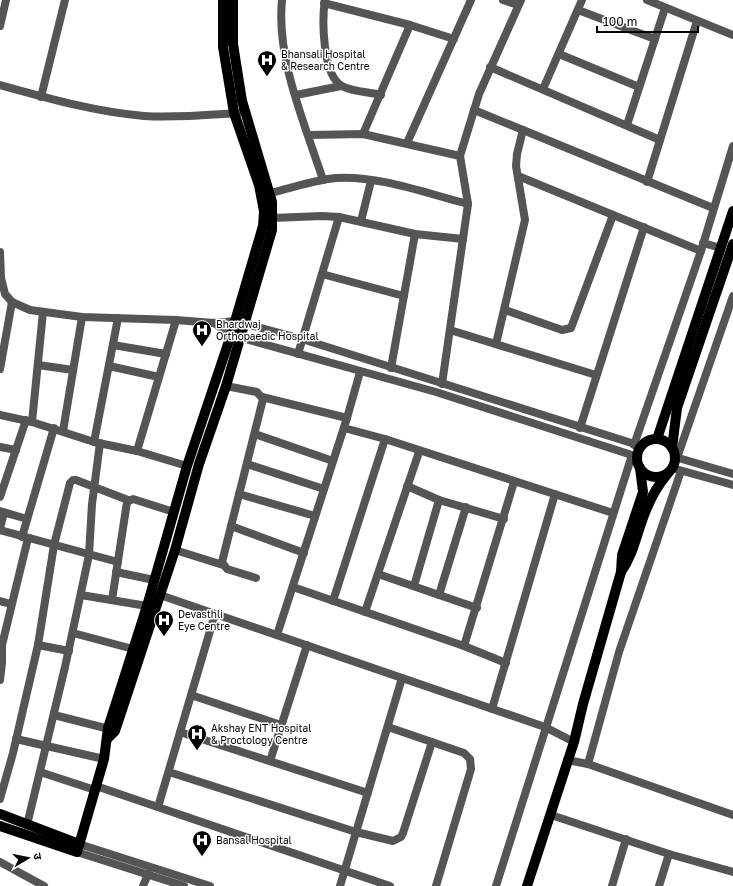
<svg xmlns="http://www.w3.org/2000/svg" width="733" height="886" font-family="'Golos Text','Noto Sans Devanagari',sans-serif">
  <rect width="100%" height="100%" fill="#fff"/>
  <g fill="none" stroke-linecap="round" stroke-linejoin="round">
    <!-- minor -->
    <g stroke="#555" stroke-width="8">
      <path d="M282,0C276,59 305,124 323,180"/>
      <path d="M325,0C322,19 322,75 342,86C353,92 369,92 381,95"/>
      <polyline points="503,0 518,5"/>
      <polyline points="647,0 733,35"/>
      <polyline points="324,3 410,25 454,39"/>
      <polyline points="578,10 655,39"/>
      <polyline points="0,26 6,0"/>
      <polyline points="559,54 639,87"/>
      <polyline points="490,67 660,140"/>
      <path d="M0,85C47,98 95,112 144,116C175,118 207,115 238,113"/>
      <polyline points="543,89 582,0"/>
      <polyline points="296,95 341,86"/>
      <polyline points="41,97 65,0"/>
      <polyline points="474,110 713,208"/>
      <polyline points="627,125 665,8"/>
      <polyline points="363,134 410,25"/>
      <polyline points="309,135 363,134 460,156"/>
      <polyline points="407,143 471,0"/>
      <polyline points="518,176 701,251"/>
      <polyline points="647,182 697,21"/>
      <path d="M270,193C292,188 314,180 336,178C378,175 428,194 468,204"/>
      <polyline points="272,218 322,216 339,217 415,234 463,239"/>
      <polyline points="361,221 371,181"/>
      <polyline points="703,243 721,248"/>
      <polyline points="0,252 1,278 5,294 12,302 30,310 82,317 176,320 214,323 235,321 302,339 641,446"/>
      <polyline points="322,274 404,296"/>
      <polyline points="505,310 562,330 571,328 613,215"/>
      <polyline points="214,323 231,335 436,392 638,457"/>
      <polyline points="450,330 596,375"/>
      <polyline points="496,344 525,220 516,166 517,154 523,130"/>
      <polyline points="113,345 166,354"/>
      <polyline points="298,354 339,217"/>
      <polyline points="38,365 73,370"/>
      <polyline points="109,366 159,377"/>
      <polyline points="391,368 415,234"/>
      <polyline points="0,369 12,302"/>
      <polyline points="442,384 468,204 460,156 479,94 521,0"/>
      <polyline points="226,386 257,392 263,399 222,562 227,569 256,578"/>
      <polyline points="262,397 347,418"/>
      <polyline points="0,415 32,422 94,442 137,451 187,466"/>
      <polyline points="32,422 43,312"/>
      <polyline points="344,428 385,439 613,513"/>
      <polyline points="580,428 644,227"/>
      <polyline points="63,431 82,317"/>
      <polyline points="255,434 333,461"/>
      <polyline points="94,442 118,318"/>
      <polyline points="634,445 701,251 733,146"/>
      <polyline points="0,447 16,450"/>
      <polyline points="137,451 176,320"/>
      <polyline points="675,457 733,474"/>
      <polyline points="677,458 733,296"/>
      <polyline points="247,464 324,489"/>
      <polyline points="672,468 733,485"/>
      <polyline points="407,486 439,500 504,519"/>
      <polyline points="239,494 315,516"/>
      <polyline points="0,497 26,420"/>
      <polyline points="0,511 27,519"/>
      <polyline points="231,526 304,553"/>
      <polyline points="0,528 4,513"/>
      <polyline points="0,530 118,562"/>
      <polyline points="22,537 54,428"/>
      <polyline points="175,550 223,565"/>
      <polyline points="116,572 154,580"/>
      <polyline points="378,574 477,608"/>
      <polyline points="414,586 439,500"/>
      <polyline points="293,587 464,646 506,663"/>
      <polyline points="81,595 147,606"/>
      <polyline points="160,595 545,727 574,742"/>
      <polyline points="439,595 466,507"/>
      <polyline points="112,600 127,502 133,499 174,512"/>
      <polyline points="0,601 11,604"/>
      <polyline points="333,601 385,439"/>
      <polyline points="365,612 419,452"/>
      <polyline points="73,633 133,649"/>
      <polyline points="277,635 347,418 360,372"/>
      <polyline points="38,645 69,651"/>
      <polyline points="464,646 514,482"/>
      <polyline points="0,680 2,663 2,645 28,538"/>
      <polyline points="191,695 281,725"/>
      <polyline points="492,709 555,494"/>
      <polyline points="54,715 113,730"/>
      <polyline points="388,727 464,753 470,759 471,769 436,886"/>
      <polyline points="180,732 368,793"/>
      <polyline points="16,739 104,759"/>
      <polyline points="567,760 588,764 733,815"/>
      <polyline points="270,761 307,645"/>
      <polyline points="588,764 619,652 681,471"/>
      <polyline points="40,772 95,790"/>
      <polyline points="169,772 356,832 393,841 401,837 403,833 432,742"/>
      <polyline points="96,786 390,886"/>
      <polyline points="0,799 13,753 38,645 54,545 70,483 73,480 76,480 128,500"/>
      <polyline points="158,807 215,614"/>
      <polyline points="551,815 669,854 733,872"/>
      <polyline points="27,825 65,667 89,555 92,504 100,443"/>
      <polyline points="79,844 210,886"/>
      <polyline points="77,852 184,886"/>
      <polyline points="0,862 44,886"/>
      <polyline points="143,886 148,874"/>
      <polyline points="340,886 402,678"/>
      <polyline points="496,886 632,455"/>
      <polyline points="612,886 626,839"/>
      <polyline points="659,886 669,854"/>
    </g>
    <!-- major -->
    <g stroke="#000" stroke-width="10">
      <polyline points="657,439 733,211"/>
      <circle cx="656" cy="458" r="19"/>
      <polyline points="672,448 677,408 733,244"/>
      <path d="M621,572C635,552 637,530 647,508C652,495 659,484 668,473"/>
      <polyline points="108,738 115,731 175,550 199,464 226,386 272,230 272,202 242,101 233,44 233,0"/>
      <polyline points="0,814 79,844"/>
      <polyline points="0,826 77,852 104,759 108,728 147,606 187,466 231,335 263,226 264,211 259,185 234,113 223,47 223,0"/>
      <polyline points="527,886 574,742 583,704 621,572 622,555 643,492 640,468"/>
    </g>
  </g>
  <!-- icons -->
  <defs>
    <symbol id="hospital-pin" viewBox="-11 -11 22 30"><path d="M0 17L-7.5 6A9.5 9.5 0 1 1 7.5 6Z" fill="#000" stroke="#fff"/><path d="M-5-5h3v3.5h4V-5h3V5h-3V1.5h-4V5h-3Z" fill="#fff"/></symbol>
  </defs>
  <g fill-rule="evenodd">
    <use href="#hospital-pin" x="256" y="49" width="22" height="30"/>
    <use href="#hospital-pin" x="191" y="319" width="22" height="30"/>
    <use href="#hospital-pin" x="153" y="609" width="22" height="30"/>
    <use href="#hospital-pin" x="186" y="723" width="22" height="30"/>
    <use href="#hospital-pin" x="191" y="829" width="22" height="30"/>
  </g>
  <g text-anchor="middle" stroke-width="3" stroke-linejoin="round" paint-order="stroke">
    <!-- poi labels -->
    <g font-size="10" fill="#000" stroke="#fff" text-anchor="start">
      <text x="281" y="58">Bhansali Hospital<tspan x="281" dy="12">&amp; Research Centre</tspan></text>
      <text x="216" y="328">Bhardwaj<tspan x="216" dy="12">Orthopaedic Hospital</tspan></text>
      <text x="178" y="618">Devasthli<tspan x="178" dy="12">Eye Centre</tspan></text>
      <text x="211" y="732">Akshay ENT Hospital<tspan x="211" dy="12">&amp; Proctology Centre</tspan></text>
      <text x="216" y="844">Bansal Hospital</text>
    </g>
  </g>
  <!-- north arrow -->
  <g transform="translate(28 858) rotate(80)" stroke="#ffffff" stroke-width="3" paint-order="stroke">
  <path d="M0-3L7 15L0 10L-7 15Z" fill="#000000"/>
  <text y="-6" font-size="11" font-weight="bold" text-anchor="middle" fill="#000000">उ</text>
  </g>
  <!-- scale -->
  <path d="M597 26v6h101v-6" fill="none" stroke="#000000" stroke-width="2"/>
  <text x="603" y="26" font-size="12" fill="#000000" stroke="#ffffff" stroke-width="3" paint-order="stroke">100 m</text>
</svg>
